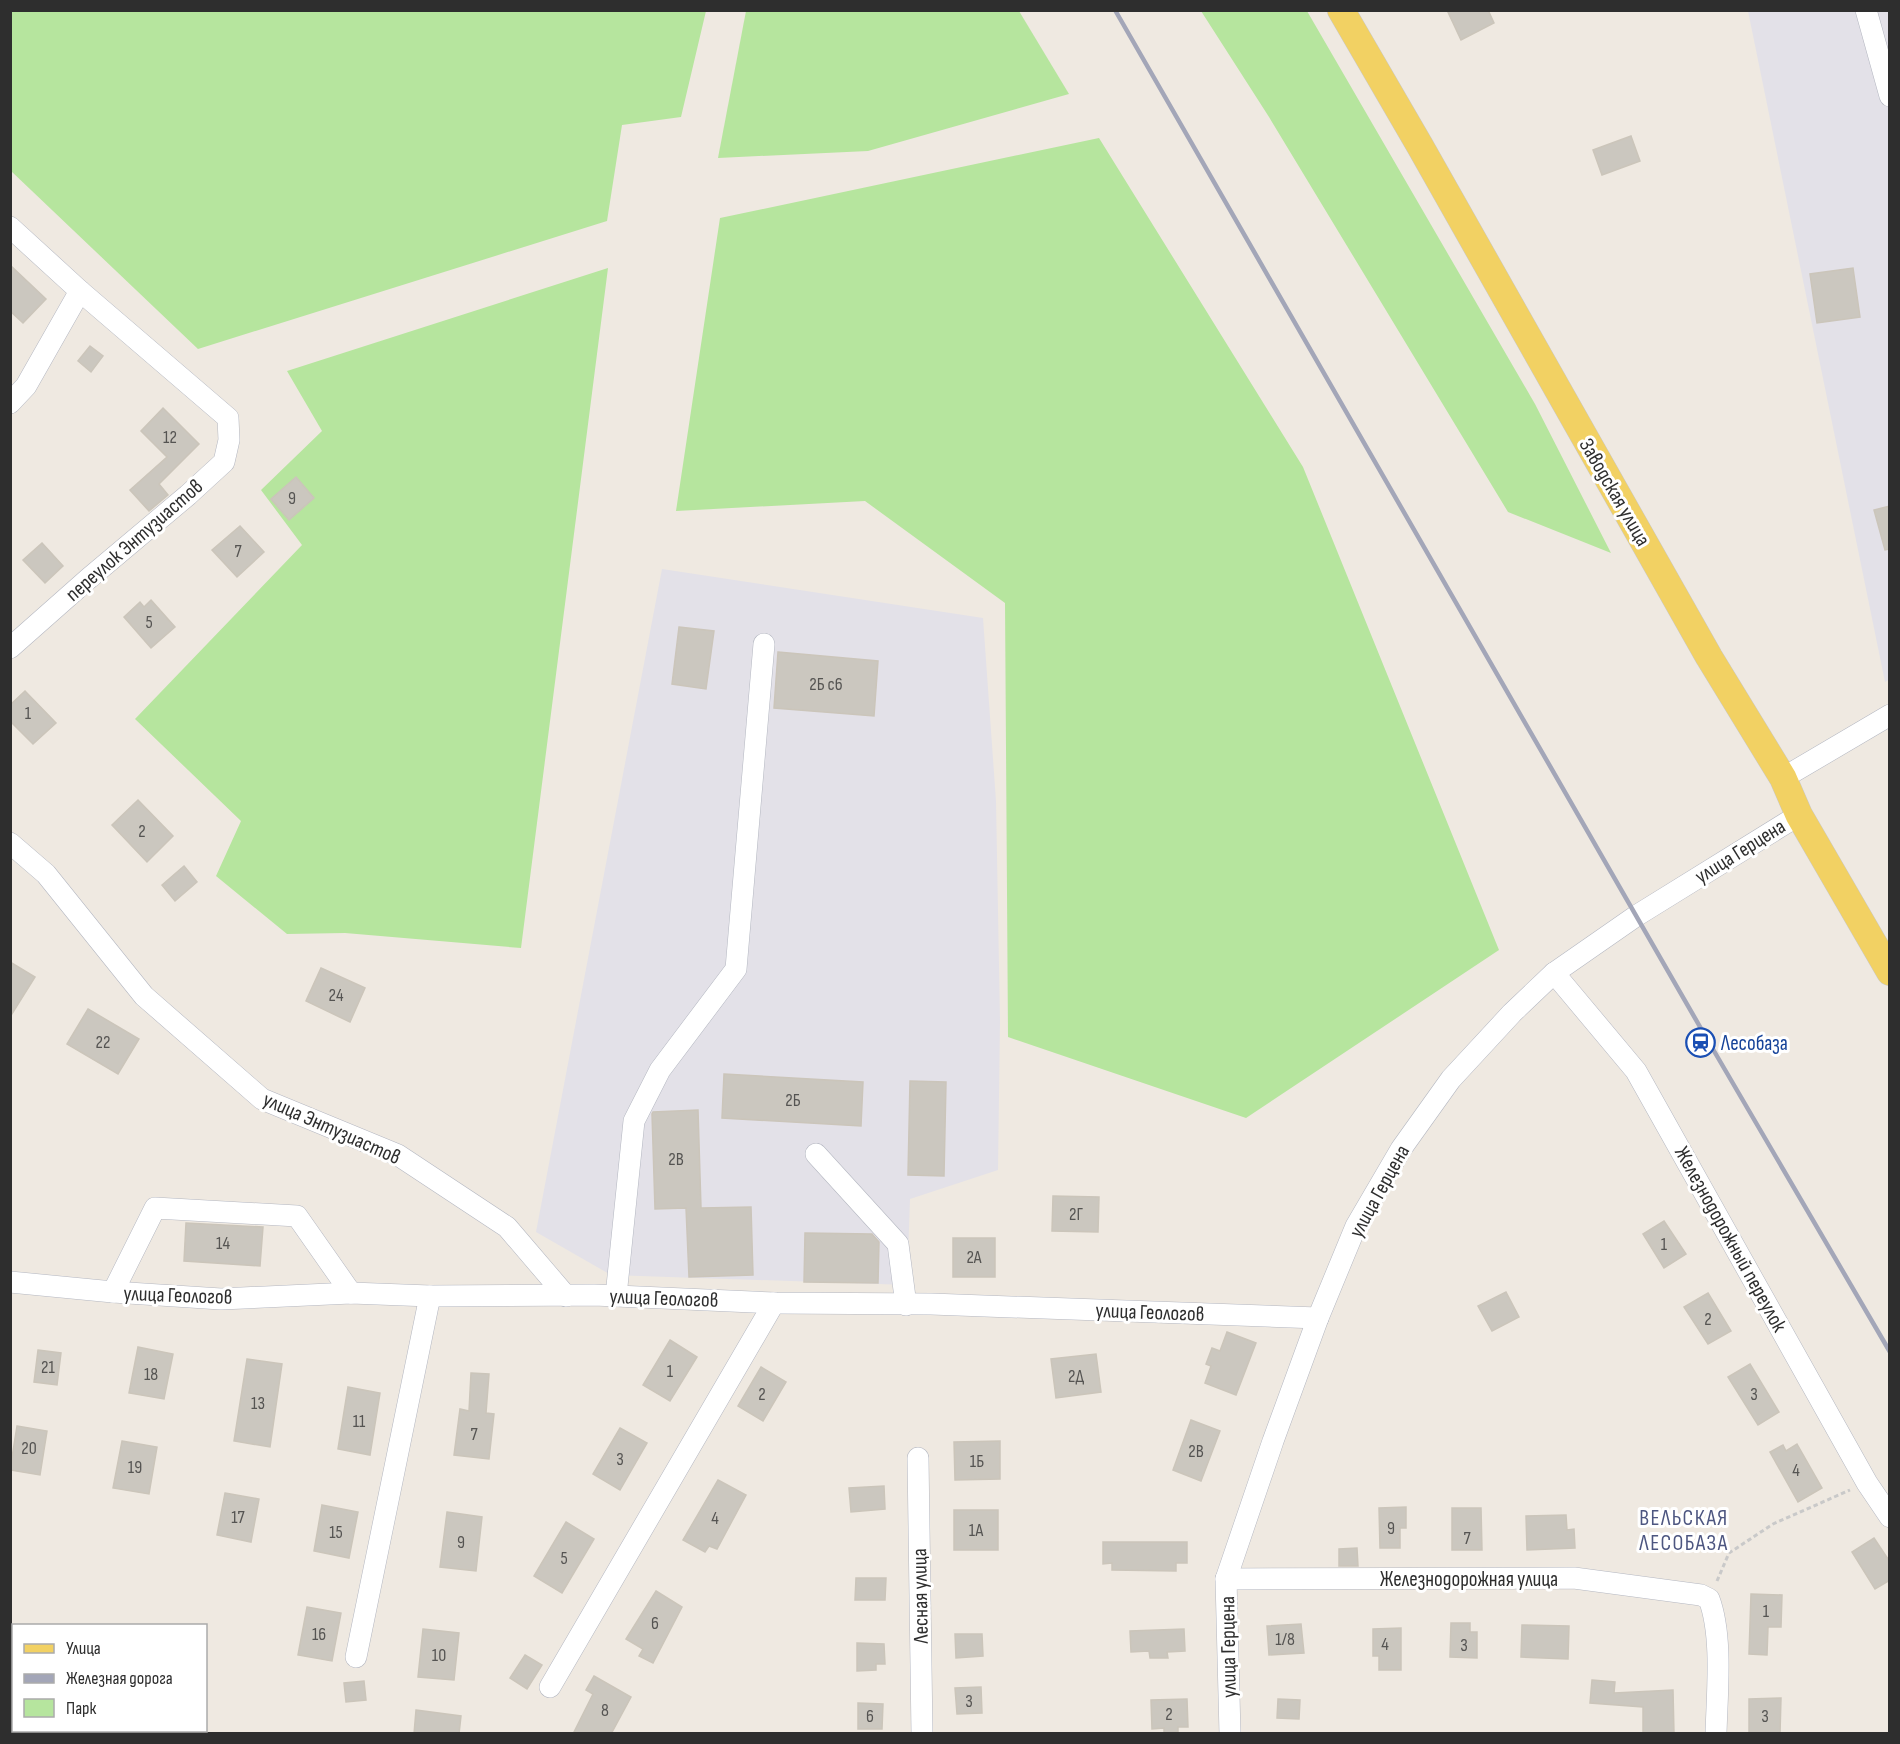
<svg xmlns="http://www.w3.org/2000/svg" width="1900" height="1744" font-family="'Sofia Sans Condensed',sans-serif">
  <rect width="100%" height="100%" fill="#efe9e1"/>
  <!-- industrial -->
  <g fill="#e3e1e8">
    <polygon points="1748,11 1889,11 1890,679 1885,682"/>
    <polygon points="662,569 983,618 996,801 1000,1021 998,1170 910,1199 907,1285 611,1275 536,1232"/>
  </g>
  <!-- green -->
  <g fill="#b6e59e">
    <polygon points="10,11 11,10 706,11 681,117 622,125 607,221 198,349 11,171"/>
    <polygon points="746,11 1019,11 1069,94 868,151 718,158"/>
    <polygon points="1201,11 1307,11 1535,404 1611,553 1508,512 1269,117"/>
    <polygon points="1099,138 1303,467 1499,950 1246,1118 1008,1037 1005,603 865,501 676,511 720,218"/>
    <polygon points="608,268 521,948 345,933 287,934 216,876 241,821 135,719 302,545 261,490 322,431 287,371"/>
  </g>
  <!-- building -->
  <g fill="#cbc7bf" stroke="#cbc5ba" stroke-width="1.5">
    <polygon points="1447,10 1488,10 1494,23 1461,40"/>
    <polygon points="1631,136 1640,161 1602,175 1593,150"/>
    <polygon points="10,265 46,299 23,323 10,311"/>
    <polygon points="1853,268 1860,317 1817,323 1810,274"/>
    <polygon points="90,346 103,356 91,372 78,361"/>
    <polygon points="163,408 199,444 159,484 168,495 149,511 130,490 167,457 141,431"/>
    <polygon points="296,477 314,498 289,520 271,499"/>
    <polygon points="1890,506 1890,549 1885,550 1874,510"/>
    <polygon points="240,526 264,552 237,577 212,550"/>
    <polygon points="42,543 63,566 45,583 23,560"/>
    <polygon points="151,600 175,627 151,648 124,617 140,602 144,607"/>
    <polygon points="679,627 714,631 706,689 672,684"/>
    <polygon points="778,652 878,661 874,716 774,708"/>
    <polygon points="25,691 56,723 33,744 10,721 10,705"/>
    <polygon points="138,800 173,836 147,862 112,825"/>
    <polygon points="184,866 197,882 175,901 162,885"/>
    <polygon points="10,962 35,977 10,1017"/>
    <polygon points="321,968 365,988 350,1022 306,1001"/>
    <polygon points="88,1009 139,1039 118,1074 67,1044"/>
    <polygon points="724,1074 863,1082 861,1126 722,1118"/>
    <polygon points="910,1081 946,1082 944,1176 908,1175"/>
    <polygon points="698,1110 701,1208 751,1207 753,1275 689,1277 686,1208 655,1209 652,1114 653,1112"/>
    <polygon points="1053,1196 1099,1197 1098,1232 1052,1231"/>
    <polygon points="1664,1221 1686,1254 1664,1268 1643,1234"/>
    <polygon points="186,1223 263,1227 260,1266 184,1261"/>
    <polygon points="805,1233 872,1234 879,1242 878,1283 804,1282"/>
    <rect x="953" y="1238" width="42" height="39"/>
    <polygon points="1506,1292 1519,1317 1492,1331 1478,1306"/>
    <polygon points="1708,1293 1731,1331 1708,1344 1684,1307"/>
    <polygon points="1227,1332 1256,1343 1236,1395 1205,1383 1211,1366 1206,1364 1212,1348 1220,1351"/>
    <polygon points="670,1340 697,1357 670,1401 643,1385"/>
    <polygon points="138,1347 173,1354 164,1399 129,1393"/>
    <polygon points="38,1350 61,1353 57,1385 34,1382"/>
    <polygon points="1096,1354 1101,1392 1056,1398 1051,1359"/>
    <polygon points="247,1359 282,1364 270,1447 234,1441"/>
    <polygon points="1750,1364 1779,1412 1758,1425 1728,1377"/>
    <polygon points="761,1367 786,1382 763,1421 738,1406"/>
    <polygon points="471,1373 489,1374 486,1413 494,1414 489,1459 454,1455 460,1409 469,1411"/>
    <polygon points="348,1387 380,1393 370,1455 338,1449"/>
    <polygon points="1191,1420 1220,1431 1201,1481 1173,1470"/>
    <polygon points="17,1426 47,1431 40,1475 10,1470"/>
    <polygon points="620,1428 647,1443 620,1490 593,1474"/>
    <polygon points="122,1441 157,1447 149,1494 113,1488"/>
    <polygon points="1000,1441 1000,1479 955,1480 954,1442"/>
    <polygon points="1797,1444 1822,1488 1798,1502 1770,1452 1783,1445 1786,1451"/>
    <polygon points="718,1480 746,1495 717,1549 709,1546 705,1552 683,1540"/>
    <polygon points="884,1486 885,1509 851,1512 849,1488"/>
    <polygon points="225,1493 259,1499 251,1542 217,1535"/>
    <polygon points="322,1505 358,1512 349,1558 314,1551"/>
    <polygon points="1406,1507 1406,1528 1400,1528 1400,1548 1380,1548 1379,1508"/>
    <polygon points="1452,1508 1481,1508 1482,1550 1452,1550"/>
    <rect x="954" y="1510" width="44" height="40"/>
    <polygon points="447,1512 482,1517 476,1571 440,1567"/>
    <polygon points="1566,1515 1567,1530 1574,1529 1575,1548 1527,1550 1526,1516"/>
    <polygon points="566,1522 594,1539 562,1593 534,1576"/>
    <polygon points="1874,1538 1890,1562 1890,1580 1875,1589 1852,1552"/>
    <polygon points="1103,1542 1187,1542 1187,1563 1176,1563 1176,1571 1112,1570 1112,1563 1103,1564"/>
    <polygon points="1357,1548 1358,1566 1339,1566 1339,1549"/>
    <polygon points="856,1578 886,1578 885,1600 855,1600"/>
    <polygon points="656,1591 682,1607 653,1663 639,1656 643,1649 626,1639"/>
    <polygon points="1751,1594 1782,1595 1781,1627 1768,1627 1767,1655 1749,1654"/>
    <polygon points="307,1607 341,1613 332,1661 298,1655"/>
    <polygon points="1451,1623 1470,1623 1470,1632 1477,1632 1477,1658 1450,1657"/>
    <polygon points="1301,1624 1304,1653 1269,1655 1267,1626"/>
    <polygon points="1522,1625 1569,1626 1568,1659 1521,1657"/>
    <polygon points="1401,1628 1401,1670 1379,1670 1379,1656 1373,1656 1373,1629"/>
    <polygon points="423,1629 459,1633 454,1680 418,1677"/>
    <polygon points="1184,1629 1185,1651 1167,1652 1168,1658 1150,1658 1149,1651 1131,1652 1130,1631"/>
    <polygon points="955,1634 982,1634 983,1656 956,1658"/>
    <polygon points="857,1643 884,1644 885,1664 876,1664 876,1670 857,1671"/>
    <polygon points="525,1655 542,1665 527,1689 510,1678"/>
    <polygon points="594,1676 631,1697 611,1734 573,1734 593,1694 586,1690"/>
    <polygon points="1592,1680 1615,1682 1614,1693 1673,1690 1674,1734 1643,1734 1643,1707 1590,1703"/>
    <polygon points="364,1681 366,1700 346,1702 344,1683"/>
    <polygon points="981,1687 982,1713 957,1714 955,1688"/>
    <polygon points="1781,1698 1780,1734 1749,1734 1749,1699"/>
    <polygon points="1187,1699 1188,1727 1178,1727 1178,1732 1164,1733 1164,1728 1152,1729 1151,1700"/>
    <polygon points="1278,1699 1300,1700 1299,1719 1277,1718"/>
    <polygon points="858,1703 883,1704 882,1729 858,1729"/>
    <polygon points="416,1710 461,1716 459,1734 414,1734"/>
  </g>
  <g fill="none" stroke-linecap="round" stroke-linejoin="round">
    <defs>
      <g id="minor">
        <polyline points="1866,10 1890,96"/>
        <polyline points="10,227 80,291 228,418 229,440 224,462 188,495 88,579 10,648"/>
        <polyline points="10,403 26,386 80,291"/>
        <polyline points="1783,778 1890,715"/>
        <polyline points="10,843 46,874 144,996 262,1099 398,1155 507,1227 566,1296"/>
        <polyline points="1554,973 1636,1071 1867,1483 1890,1517"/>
        <polyline points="816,1154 898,1244 906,1305"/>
        <polyline points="10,1282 113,1292 221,1299 351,1293 430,1296 594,1295 774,1303 931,1304 1318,1318"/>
        <polyline points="113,1292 155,1208 297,1216 351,1293"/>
        <polyline points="616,1296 634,1121 660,1070 736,969 764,644"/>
        <polyline points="918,1458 922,1734"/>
        <path d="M1226,1579L1574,1578L1701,1595L1709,1599C1723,1636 1717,1694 1716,1734"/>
        <polyline points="356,1657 430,1296"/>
        <polyline points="550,1687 774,1303"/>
        <polyline points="1230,1734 1226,1579 1273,1441 1318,1318 1356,1226 1401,1149 1451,1079 1512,1013 1554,973 1636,916 1799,815"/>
      </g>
      <polyline id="major" points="1341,10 1420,146 1709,657 1783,778 1799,815 1890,972"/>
    </defs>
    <!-- minor casing -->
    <use href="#minor" stroke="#b4b7c1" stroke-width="22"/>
    <!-- major casing -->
    <use href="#major" stroke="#c9c9c9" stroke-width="28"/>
    <!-- path -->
    <polyline stroke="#c9c9c9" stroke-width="3" stroke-dasharray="4.5 3" stroke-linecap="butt" points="1717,1581 1729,1553 1773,1524 1850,1490"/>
    <!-- minor -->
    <use href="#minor" stroke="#fff" stroke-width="21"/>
    <!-- major -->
    <use href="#major" stroke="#f2d163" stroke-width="27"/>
    <!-- rail -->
    <polyline stroke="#a3a6b8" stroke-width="4.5" points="1115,10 1707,1039 1890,1352"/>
  </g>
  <!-- icons -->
  <defs>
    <symbol id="station-ring" viewBox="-11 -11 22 22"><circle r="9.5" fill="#fff" stroke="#1a4fb4" stroke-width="1.5"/><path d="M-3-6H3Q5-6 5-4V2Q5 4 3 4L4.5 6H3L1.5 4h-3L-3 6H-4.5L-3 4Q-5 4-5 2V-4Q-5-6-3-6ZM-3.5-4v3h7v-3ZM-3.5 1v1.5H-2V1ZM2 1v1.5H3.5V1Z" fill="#1a4fb4"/></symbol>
  </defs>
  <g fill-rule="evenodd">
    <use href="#station-ring" x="1684" y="1026" width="33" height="33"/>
  </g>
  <g text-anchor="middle" stroke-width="6" stroke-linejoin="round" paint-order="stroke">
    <!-- number labels -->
    <g font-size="18" fill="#555452">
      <text x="170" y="443">12</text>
      <text x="292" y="504">9</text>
      <text x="238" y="557">7</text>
      <text x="149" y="628">5</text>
      <text x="826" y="690">2Б с6</text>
      <text x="28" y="719">1</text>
      <text x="142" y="837">2</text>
      <text x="336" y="1001">24</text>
      <text x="103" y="1048">22</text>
      <text x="793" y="1106">2Б</text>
      <text x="676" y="1165">2В</text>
      <text x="1076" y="1220">2Г</text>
      <text x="223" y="1249">14</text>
      <text x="1664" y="1250">1</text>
      <text x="974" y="1263">2А</text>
      <text x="1708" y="1325">2</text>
      <text x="48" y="1373">21</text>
      <text x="670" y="1377">1</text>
      <text x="151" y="1380">18</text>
      <text x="1076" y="1382">2Д</text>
      <text x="762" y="1400">2</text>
      <text x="1754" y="1400">3</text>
      <text x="258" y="1409">13</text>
      <text x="359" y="1427">11</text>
      <text x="474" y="1440">7</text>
      <text x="29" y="1454">20</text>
      <text x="1196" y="1457">2В</text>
      <text x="620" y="1465">3</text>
      <text x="977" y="1467">1Б</text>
      <text x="135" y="1473">19</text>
      <text x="1796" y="1476">4</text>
      <text x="238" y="1523">17</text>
      <text x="715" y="1524">4</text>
      <text x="1391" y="1534">9</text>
      <text x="976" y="1536">1А</text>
      <text x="336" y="1538">15</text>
      <text x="1467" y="1544">7</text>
      <text x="461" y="1548">9</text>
      <text x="564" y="1564">5</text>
      <text x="1766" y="1617">1</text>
      <text x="655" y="1629">6</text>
      <text x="319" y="1640">16</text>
      <text x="1285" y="1645">1/8</text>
      <text x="1385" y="1650">4</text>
      <text x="1464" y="1651">3</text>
      <text x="439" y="1661">10</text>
      <text x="969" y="1707">3</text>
      <text x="605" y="1716">8</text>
      <text x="1169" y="1720">2</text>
      <text x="870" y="1722">6</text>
      <text x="1765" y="1722">3</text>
    </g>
    <!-- street labels -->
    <g font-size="21" fill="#2e2e2e" stroke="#fff">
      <text transform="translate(1615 492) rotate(60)" y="7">Заводская улица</text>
      <text transform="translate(134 540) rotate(-41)" y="7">переулок Энтузиастов</text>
      <text transform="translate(1740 851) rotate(-32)" y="7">улица Герцена</text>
      <text transform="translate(332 1128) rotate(24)" y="7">улица Энтузиастов</text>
      <text transform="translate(1379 1191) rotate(-61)" y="7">улица Герцена</text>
      <text transform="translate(1731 1239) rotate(61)" y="7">Железнодорожный переулок</text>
      <text transform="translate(178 1295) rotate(2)" y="7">улица Геологов</text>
      <text transform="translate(664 1298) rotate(2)" y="7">улица Геологов</text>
      <text transform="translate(1150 1312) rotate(2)" y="7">улица Геологов</text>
      <text x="1469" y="1586">Железнодорожная улица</text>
      <text transform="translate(920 1596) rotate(-91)" y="7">Лесная улица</text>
      <text transform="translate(1228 1647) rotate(-91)" y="7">улица Герцена</text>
    </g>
    <!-- transit labels -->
    <g font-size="21" fill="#164399" stroke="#fff" text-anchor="start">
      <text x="1721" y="1050">Лесобаза</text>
    </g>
    <!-- neighbourhood labels -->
    <g font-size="22" letter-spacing="1.5" fill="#4d5680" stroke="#fff">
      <text x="1684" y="1525">ВЕЛЬСКАЯ<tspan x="1684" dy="25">ЛЕСОБАЗА</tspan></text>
    </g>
  </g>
  <!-- border -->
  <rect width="1900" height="1744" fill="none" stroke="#2e2e2e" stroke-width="24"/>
  <!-- legend -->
  <rect x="12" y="1624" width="195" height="108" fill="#ffffff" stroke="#ababab" stroke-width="1.5"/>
  <rect x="24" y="1644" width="30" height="9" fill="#f2d163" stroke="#ababab" stroke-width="1.5"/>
  <text x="66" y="1654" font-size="18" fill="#2e2e2e">Улица</text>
  <rect x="24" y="1674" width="30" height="9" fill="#a3a6b8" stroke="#ababab" stroke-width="1.5"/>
  <text x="66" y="1684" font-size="18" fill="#2e2e2e">Железная дорога</text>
  <rect x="24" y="1699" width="30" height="18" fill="#b6e59e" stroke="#ababab" stroke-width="1.5"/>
  <text x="66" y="1714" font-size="18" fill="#2e2e2e">Парк</text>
</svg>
